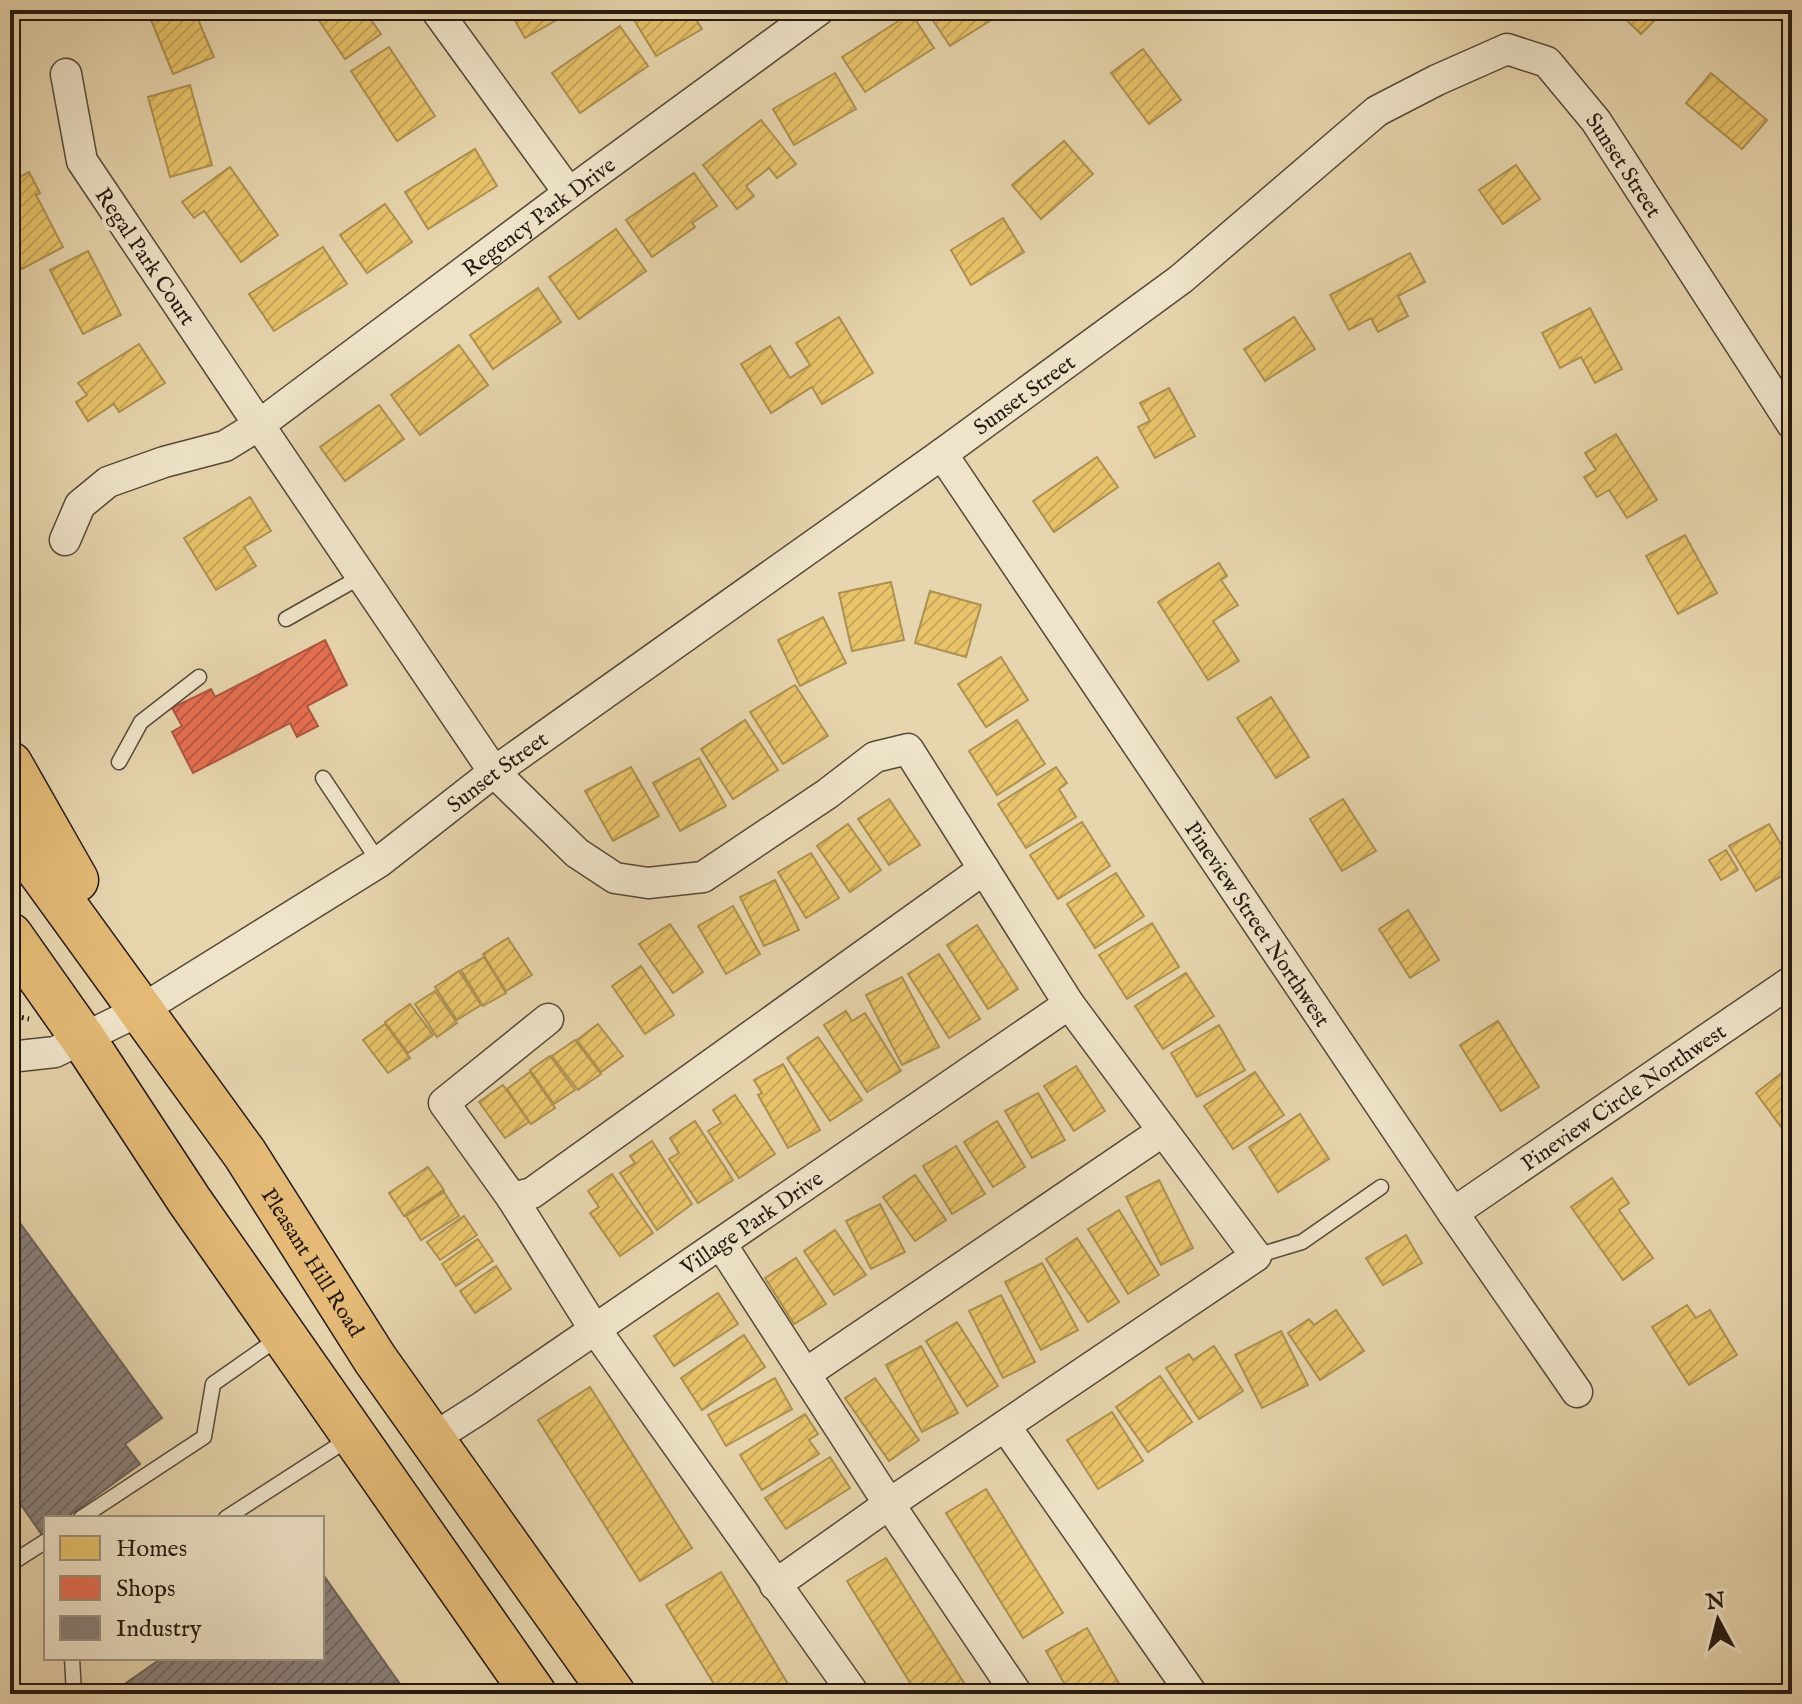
<svg xmlns="http://www.w3.org/2000/svg" width="1802" height="1704" font-family="'IM FELL English',serif">
  <defs>
    <pattern id="homes-hatch" width="6" height="6" patternUnits="userSpaceOnUse" patternTransform="scale(2)"><rect width="6" height="6" fill="#e9c46a"/><path d="M-1 1l2-2M0 6l6-6M5 7l2-2" fill="none" stroke="#c8a85b"/></pattern>
    <pattern id="shops-hatch" width="6" height="6" patternUnits="userSpaceOnUse" patternTransform="scale(2)"><rect width="6" height="6" fill="#e76f51"/><path d="M-1 1l2-2M0 6l6-6M5 7l2-2" fill="none" stroke="#bb5a42"/></pattern>
    <pattern id="industry-hatch" width="6" height="6" patternUnits="userSpaceOnUse" patternTransform="scale(2)"><rect width="6" height="6" fill="#8a817c"/><path d="M-1 1l2-2M0 6l6-6M5 7l2-2" fill="none" stroke="#716964"/></pattern>
  </defs>
  <rect width="100%" height="100%" fill="#e7d5ad"/>
  <filter id="stains"><feTurbulence type="fractalNoise" baseFrequency=".0025" numOctaves="4"/><feColorMatrix values="0 0 0 0 .2 0 0 0 0 .09 0 0 0 0 .02 0 0 0 .5 -.17"/></filter>
  <radialGradient id="worn" r=".72"><stop offset=".6" stop-color="#630" stop-opacity="0"/><stop offset="1" stop-color="#630" stop-opacity=".3"/></radialGradient>
  <!-- homes -->
  <g fill="url(#homes-hatch)" stroke="#ae9150" stroke-width="2">
    <polygon points="147,10 194,10 214,57 173,74"/>
    <polygon points="312,10 364,10 381,34 345,59"/>
    <polygon points="509,10 558,10 562,17 525,38"/>
    <polygon points="628,10 690,10 702,29 656,56"/>
    <polygon points="926,10 1007,10 950,46"/>
    <polygon points="1616,10 1665,10 1641,34"/>
    <polygon points="911,13 934,48 865,92 842,57"/>
    <polygon points="620,26 648,66 580,113 552,73"/>
    <polygon points="389,47 435,116 397,141 351,71"/>
    <polygon points="1143,49 1181,100 1149,124 1111,73"/>
    <polygon points="835,73 856,109 794,145 773,109"/>
    <polygon points="1711,73 1767,120 1742,149 1686,103"/>
    <polygon points="190,85 212,165 170,177 148,97"/>
    <polygon points="761,120 796,164 777,178 769,168 746,186 754,196 737,209 703,165"/>
    <polygon points="1064,141 1093,174 1041,219 1012,185"/>
    <polygon points="475,149 497,186 428,229 405,192"/>
    <polygon points="1516,165 1540,199 1503,224 1479,190"/>
    <polygon points="230,167 278,235 241,262 204,211 194,218 182,202"/>
    <polygon points="29,172 40,193 36,195 63,247 22,269 10,245 10,182"/>
    <polygon points="694,173 717,206 692,223 695,227 652,257 626,220"/>
    <polygon points="385,204 412,242 367,273 340,235"/>
    <polygon points="1003,218 1024,252 971,285 951,250"/>
    <polygon points="616,229 646,271 579,319 549,277"/>
    <polygon points="323,247 347,284 274,331 249,294"/>
    <polygon points="88,251 121,315 83,334 50,270"/>
    <polygon points="1410,253 1425,282 1398,296 1408,316 1378,332 1371,318 1349,330 1330,295"/>
    <polygon points="538,288 561,322 493,369 470,335"/>
    <polygon points="1590,308 1622,369 1595,383 1581,357 1560,368 1542,333"/>
    <polygon points="839,317 873,373 822,404 812,387 771,413 741,364 770,346 790,378 810,365 796,343"/>
    <polygon points="1294,317 1315,349 1265,381 1244,349"/>
    <polygon points="139,344 165,383 119,412 114,404 88,421 76,402 87,395 78,383"/>
    <polygon points="459,345 488,385 420,435 391,395"/>
    <polygon points="1169,388 1195,436 1155,458 1138,427 1150,421 1140,403"/>
    <polygon points="379,405 404,439 345,481 320,447"/>
    <polygon points="1616,434 1657,500 1627,518 1609,490 1597,497 1584,477 1596,470 1585,453"/>
    <polygon points="1097,457 1118,487 1054,532 1033,501"/>
    <polygon points="250,497 271,531 244,547 256,566 216,590 184,538"/>
    <polygon points="1685,535 1717,593 1678,614 1646,556"/>
    <polygon points="1219,563 1227,576 1221,580 1238,605 1213,621 1239,661 1208,680 1158,602"/>
    <polygon points="891,582 904,640 852,651 839,593"/>
    <polygon points="930,591 981,605 966,657 915,643"/>
    <polygon points="823,617 846,663 800,686 778,640"/>
    <polygon points="1001,657 1028,700 986,727 958,684"/>
    <polygon points="795,685 828,736 783,764 750,712"/>
    <polygon points="1271,697 1309,757 1276,778 1237,718"/>
    <polygon points="745,720 778,770 733,799 701,749"/>
    <polygon points="1017,720 1045,764 997,795 969,751"/>
    <polygon points="699,758 726,806 680,831 653,783"/>
    <polygon points="631,767 659,816 613,841 585,791"/>
    <polygon points="1056,767 1067,783 1059,789 1076,817 1026,848 998,804"/>
    <polygon points="889,799 920,845 889,865 858,819"/>
    <polygon points="1343,799 1376,851 1342,871 1310,819"/>
    <polygon points="1082,822 1110,866 1058,899 1030,855"/>
    <polygon points="848,824 881,870 850,892 817,846"/>
    <polygon points="1769,824 1792,863 1792,870 1756,891 1729,846"/>
    <polygon points="1726,850 1738,870 1721,880 1709,860"/>
    <polygon points="811,853 839,898 806,918 778,872"/>
    <polygon points="1116,873 1144,916 1095,948 1067,904"/>
    <polygon points="775,880 799,930 764,946 740,897"/>
    <polygon points="733,906 760,954 726,974 698,926"/>
    <polygon points="1408,910 1439,960 1410,978 1379,929"/>
    <polygon points="1152,923 1179,967 1127,999 1099,955"/>
    <polygon points="670,924 703,972 673,993 639,944"/>
    <polygon points="977,925 1018,989 988,1009 947,945"/>
    <polygon points="508,938 532,975 506,991 483,954"/>
    <polygon points="939,954 980,1019 949,1038 908,974"/>
    <polygon points="484,957 506,993 483,1006 461,970"/>
    <polygon points="641,966 674,1015 645,1034 612,986"/>
    <polygon points="459,971 481,1005 457,1020 435,987"/>
    <polygon points="1186,973 1214,1016 1163,1049 1135,1006"/>
    <polygon points="902,977 939,1047 902,1065 866,995"/>
    <polygon points="435,991 457,1023 437,1037 415,1004"/>
    <polygon points="410,1004 433,1035 408,1053 385,1022"/>
    <polygon points="846,1011 852,1021 865,1013 901,1071 867,1092 824,1025"/>
    <polygon points="1498,1021 1539,1087 1501,1111 1460,1045"/>
    <polygon points="385,1024 410,1058 388,1073 363,1040"/>
    <polygon points="598,1024 623,1056 601,1072 577,1040"/>
    <polygon points="1219,1025 1245,1070 1197,1097 1171,1053"/>
    <polygon points="818,1037 862,1100 830,1121 787,1058"/>
    <polygon points="575,1040 601,1074 578,1090 552,1056"/>
    <polygon points="550,1056 575,1090 554,1104 530,1070"/>
    <polygon points="783,1064 820,1130 788,1148 758,1095 762,1093 754,1080"/>
    <polygon points="1792,1065 1792,1118 1781,1127 1756,1093"/>
    <polygon points="1076,1066 1105,1111 1074,1131 1044,1086"/>
    <polygon points="530,1072 555,1108 531,1124 507,1089"/>
    <polygon points="1255,1072 1284,1115 1233,1149 1204,1106"/>
    <polygon points="503,1085 529,1122 505,1138 479,1102"/>
    <polygon points="1038,1093 1065,1140 1032,1158 1005,1111"/>
    <polygon points="735,1095 775,1154 739,1178 708,1131 721,1123 713,1110"/>
    <polygon points="1300,1114 1329,1159 1278,1192 1249,1147"/>
    <polygon points="695,1121 733,1180 698,1203 669,1159 679,1153 670,1138"/>
    <polygon points="997,1121 1025,1167 993,1187 964,1142"/>
    <polygon points="652,1141 692,1204 657,1230 620,1173 635,1163 630,1156"/>
    <polygon points="956,1146 985,1194 952,1214 923,1166"/>
    <polygon points="428,1167 444,1190 404,1216 389,1193"/>
    <polygon points="612,1174 653,1233 620,1256 590,1213 599,1207 588,1191"/>
    <polygon points="915,1175 946,1220 915,1241 883,1197"/>
    <polygon points="1612,1178 1629,1203 1619,1210 1653,1258 1623,1280 1571,1207"/>
    <polygon points="1159,1180 1193,1248 1161,1265 1126,1197"/>
    <polygon points="444,1192 459,1216 421,1240 406,1216"/>
    <polygon points="880,1204 905,1252 871,1269 846,1221"/>
    <polygon points="1119,1210 1159,1275 1128,1294 1088,1229"/>
    <polygon points="464,1216 477,1235 440,1260 427,1242"/>
    <polygon points="835,1230 866,1275 834,1295 804,1251"/>
    <polygon points="1406,1235 1422,1263 1383,1285 1366,1258"/>
    <polygon points="1077,1238 1119,1302 1088,1322 1046,1259"/>
    <polygon points="478,1239 493,1261 456,1286 442,1264"/>
    <polygon points="796,1258 826,1304 794,1324 765,1278"/>
    <polygon points="1042,1263 1078,1330 1041,1350 1005,1282"/>
    <polygon points="496,1266 511,1289 475,1313 460,1291"/>
    <polygon points="718,1293 738,1324 674,1366 654,1336"/>
    <polygon points="1001,1295 1035,1362 1003,1378 969,1311"/>
    <polygon points="1687,1305 1696,1318 1710,1310 1737,1355 1689,1385 1652,1327"/>
    <polygon points="1336,1310 1364,1351 1320,1380 1288,1333 1309,1319 1314,1325"/>
    <polygon points="957,1322 998,1386 967,1406 926,1341"/>
    <polygon points="1281,1331 1308,1385 1262,1408 1235,1355"/>
    <polygon points="744,1335 765,1367 702,1410 681,1378"/>
    <polygon points="921,1346 958,1413 922,1432 886,1365"/>
    <polygon points="1214,1346 1243,1391 1199,1419 1166,1368 1189,1354 1193,1360"/>
    <polygon points="1160,1376 1192,1422 1148,1452 1116,1407"/>
    <polygon points="775,1378 792,1409 726,1446 708,1415"/>
    <polygon points="875,1378 919,1440 889,1461 845,1398"/>
    <polygon points="590,1387 692,1548 640,1581 538,1420"/>
    <polygon points="1112,1412 1143,1461 1098,1489 1067,1440"/>
    <polygon points="805,1414 818,1434 809,1440 819,1454 762,1490 740,1455"/>
    <polygon points="830,1457 850,1488 786,1529 765,1498"/>
    <polygon points="986,1489 1063,1613 1023,1638 946,1513"/>
    <polygon points="886,1558 964,1683 944,1694 917,1694 847,1581"/>
    <polygon points="721,1572 794,1694 720,1694 666,1605"/>
    <polygon points="1087,1628 1125,1694 1070,1694 1046,1651"/>
  </g>
  <!-- shops -->
  <polygon fill="url(#shops-hatch)" stroke="#ad563e" stroke-width="2" points="325,640 347,685 307,706 318,726 297,737 290,723 193,773 172,732 182,726 172,708 211,689 215,697"/>
  <!-- industry -->
  <g fill="url(#industry-hatch)" stroke="#6c625c" stroke-width="2">
    <polygon points="20,1223 162,1418 125,1444 140,1464 66,1518 46,1518 46,1532 42,1535 17,1499 10,1504 10,1231"/>
    <polygon points="322,1573 407,1694 110,1694 162,1658 322,1658"/>
  </g>
  <g fill="none" stroke-linecap="round" stroke-linejoin="round">
    <defs>
      <g id="lane">
        <polyline points="286,619 362,576"/>
        <polyline points="119,762 141,722 199,677"/>
        <polyline points="323,778 379,862"/>
        <polyline points="1256,1256 1302,1242 1381,1187"/>
        <polyline points="81,1518 204,1437 213,1384 280,1337"/>
        <polyline points="226,1518 350,1438"/>
        <polyline points="10,1564 46,1541"/>
        <polyline points="72,1658 74,1694"/>
      </g>
      <g id="street">
        <polyline points="436,10 569,193"/>
        <path id="s1" d="M942,454L1453,1213L1577,1392"/>
        <polyline points="65,540 80,505 108,482 164,462 225,446 259,425 82,161 66,74"/>
        <polyline points="548,1019 444,1103 512,1198 588,1319 854,1694"/>
        <path id="s2" d="M10,1057L55,1052L141,1010L379,862L494,772L942,454L1181,279L1377,111L1437,80L1507,49L1547,62L1596,121L1792,424"/>
        <polyline points="512,1198 532,1193 984,869"/>
        <path id="s3" d="M1453,1213L1792,981"/>
        <polyline points="721,1244 889,1504 1017,1694"/>
        <polyline points="805,1374 1163,1131"/>
        <polyline points="1005,1426 1192,1694"/>
        <path id="s4" d="M432,1439L479,1409L1069,1004"/>
        <path id="s5" d="M775,1585L889,1504L1256,1256L1069,1004L908,749L875,757L827,794L703,877L648,883L615,878L577,853L494,772L259,425L569,193L819,10"/>
      </g>
      <g id="highway">
        <polyline points="10,764 76,880"/>
        <path id="s6" d="M10,830L245,1154L375,1359L613,1694"/>
        <polyline points="10,935 84,1040 189,1200 534,1694"/>
      </g>
    </defs>
    <!-- lane casing -->
    <use href="#lane" stroke="#564939" stroke-width="17"/>
    <!-- street casing -->
    <use href="#street" stroke="#564939" stroke-width="33"/>
    <!-- highway casing -->
    <use href="#highway" stroke="#261a12" stroke-width="47"/>
    <!-- path -->
    <polyline stroke="#261a12" stroke-width="5" stroke-dasharray="2 4" stroke-linecap="butt" points="10,1015 29,1019"/>
    <!-- lane -->
    <use href="#lane" stroke="#efe4ca" stroke-width="14"/>
    <!-- street -->
    <use href="#street" stroke="#efe4ca" stroke-width="30"/>
    <!-- highway -->
    <use href="#highway" stroke="#e4ba76" stroke-width="44"/>
  </g>
  <g text-anchor="middle" stroke-width="8" stroke-linejoin="round" paint-order="stroke">
    <!-- street labels -->
    <g font-size="22" fill="#261a12" stroke="#efe4ca">
      <text dy="8" stroke="none"><textPath href="#s2" startOffset="1986">Sunset Street</textPath></text>
      <text dy="8" stroke="none"><textPath href="#s5" startOffset="2460">Regency Park Drive</textPath></text>
      <text transform="translate(146 256) rotate(56)" y="8">Regal Park Court</text>
      <text dy="8" stroke="none"><textPath href="#s2" startOffset="1218">Sunset Street</textPath></text>
      <text dy="8" stroke="none"><textPath href="#s2" startOffset="570">Sunset Street</textPath></text>
      <text dy="8" stroke="none"><textPath href="#s1" startOffset="566">Pineview Street Northwest</textPath></text>
      <text dy="8" stroke="none"><textPath href="#s3" startOffset="206">Pineview Circle Northwest</textPath></text>
      <text dy="8" stroke="none"><textPath href="#s4" startOffset="386">Village Park Drive</textPath></text>
      <text dy="8" stroke="none"><textPath href="#s6" startOffset="528">Pleasant Hill Road</textPath></text>
    </g>
  </g>
  <!-- margin -->
  <rect width="1802" height="1704" fill="none" stroke="#e7d5ad" stroke-width="40"/>
  <rect x="12" y="12" width="1778" height="1680" fill="none" stroke="#261a12" stroke-width="4"/>
  <rect x="20" y="20" width="1762" height="1664" fill="none" stroke="#261a12" stroke-width="2"/>
  <!-- legend -->
  <rect x="44" y="1516" width="280" height="144" fill="#efe4ca" stroke="#9f9380" stroke-width="2"/>
  <rect x="60" y="1536" width="40" height="24" fill="#e9c46a" stroke="#9f9380" stroke-width="2"/>
  <text x="116" y="1556" font-size="24" fill="#261a12">Homes</text>
  <rect x="60" y="1576" width="40" height="24" fill="#e76f51" stroke="#9f9380" stroke-width="2"/>
  <text x="116" y="1596" font-size="24" fill="#261a12">Shops</text>
  <rect x="60" y="1616" width="40" height="24" fill="#8a817c" stroke="#9f9380" stroke-width="2"/>
  <text x="116" y="1636" font-size="24" fill="#261a12">Industry</text>
  <!-- north arrow -->
  <g transform="translate(1718 1620) rotate(353)" stroke="#efe4ca" stroke-width="6" paint-order="stroke">
  <path d="M0-6L14 30L0 20L-14 30Z" fill="#261a12"/>
  <text y="-12" font-size="22" font-weight="bold" text-anchor="middle" fill="#261a12">N</text>
  </g>
  <rect width="100%" height="100%" filter="url(#stains)"/>
  <rect width="100%" height="100%" fill="url(#worn)"/>
</svg>
